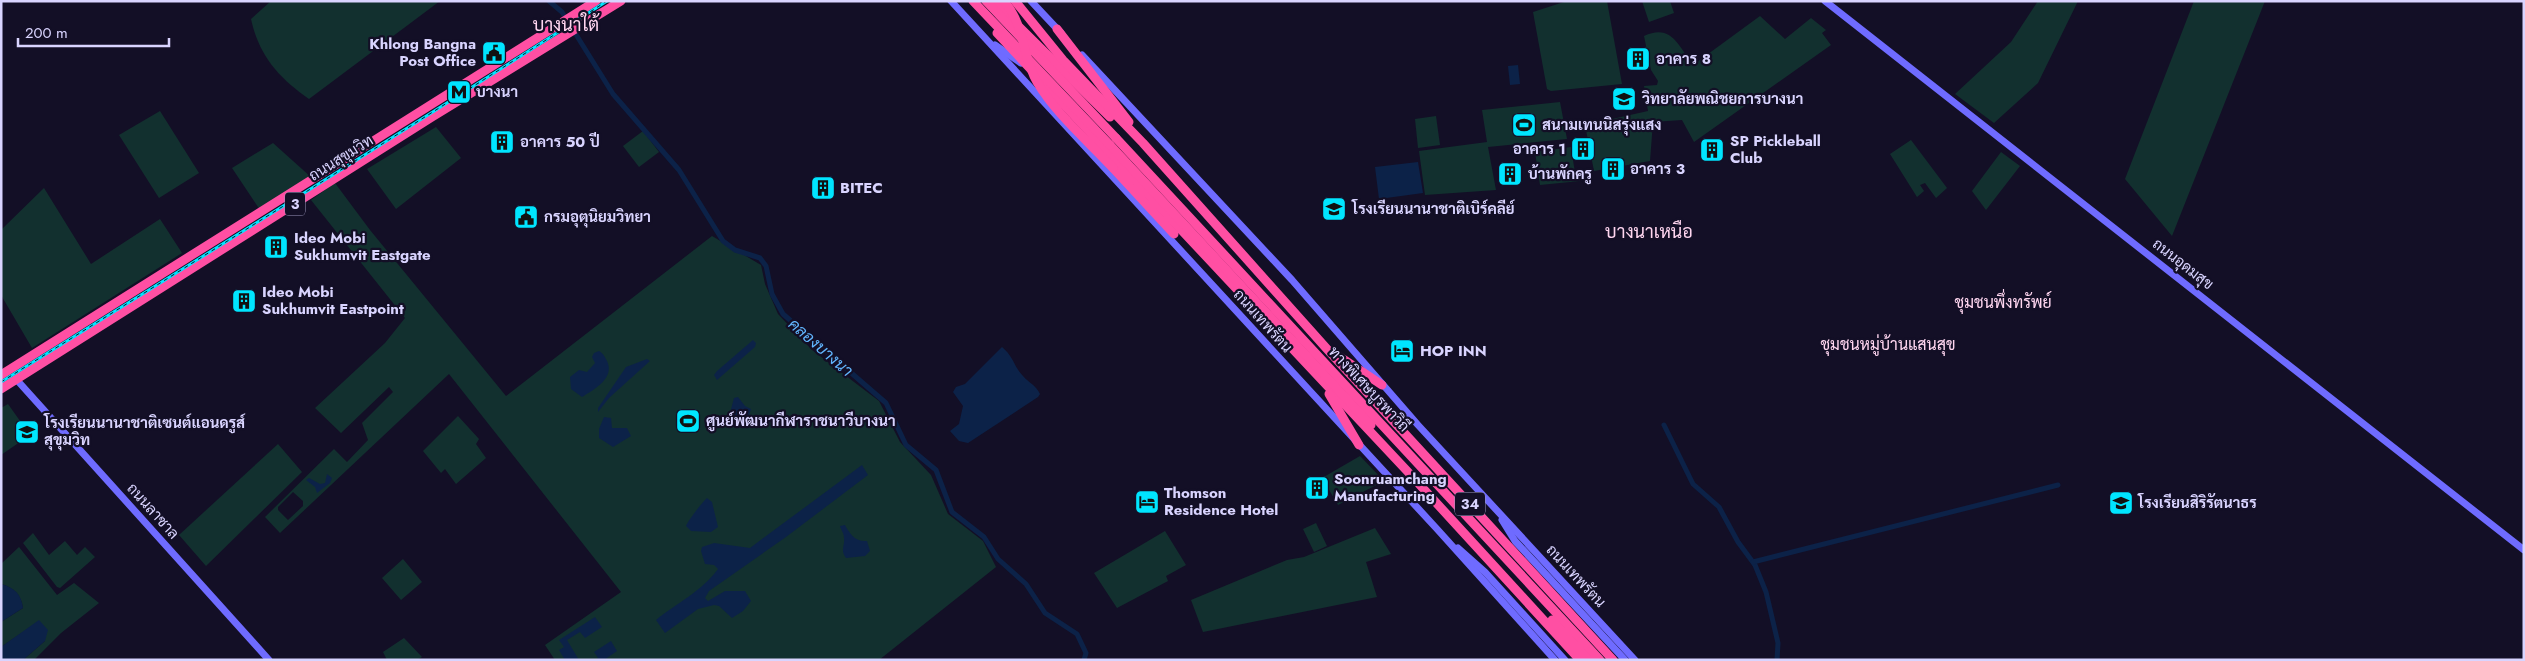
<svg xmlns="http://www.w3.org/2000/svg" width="2525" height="661" font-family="Jost,Sarabun,sans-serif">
  <rect width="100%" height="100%" fill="#130f26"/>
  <!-- green -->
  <g fill="#12302f" fill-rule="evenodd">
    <path d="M271,1H440L309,99C279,78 259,56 251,19Z"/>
    <polygon points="1567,1 1607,1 1622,84 1551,91 1547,89 1533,12"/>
    <polygon points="1642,1 1670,1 1674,13 1649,22"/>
    <polygon points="2038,1 2078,1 2038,83 1994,123 1955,94 2011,42"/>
    <polygon points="2194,1 2265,1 2172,236 2125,179"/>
    <path d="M1760,16L1785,39L1811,18L1826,30L1822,33L1831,45L1694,142L1682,120L1653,122L1650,161L1594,171L1585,125L1648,111L1644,86L1657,85L1658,81L1651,70L1644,36C1672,23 1679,47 1693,65Z"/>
    <polygon points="1560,102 1567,139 1488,147 1496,190 1425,195 1419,151 1487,142 1482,110"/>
    <polygon points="160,111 199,173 159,198 119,135"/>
    <polygon points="1436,116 1440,145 1418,148 1415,119"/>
    <polygon points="436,127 461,158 396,209 367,169"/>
    <polygon points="643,131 659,152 639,167 623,146"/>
    <polygon points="1911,140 1947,188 1936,198 1925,183 1920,185 1924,191 1917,197 1890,154"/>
    <polygon points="273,143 312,178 260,210 232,168"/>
    <polygon points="1571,147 1575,173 1580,173 1580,181 1540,185 1535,152"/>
    <polygon points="2001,152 2020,166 1986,210 1972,191"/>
    <path d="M335,183L370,230L506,396L712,236L761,265L765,284L778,314L812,350L879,401L900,442L931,475L948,514L983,541L996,567L879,660H555L545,645L621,592L449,374L280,533L265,517L334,449L347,462L368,440L362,423L393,392L389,387L341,433L315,408L385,343L405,318L311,200ZM293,492L303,501V506L288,520L278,510V507Z"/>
    <polygon points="44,188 91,264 160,219 182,253 32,348 1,295 1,230"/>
    <polygon points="8,404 30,435 1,455 1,408"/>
    <polygon points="458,416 479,439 476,444 486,458 456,484 445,469 441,473 423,451"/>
    <polygon points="278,444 302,472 206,566 179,535"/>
    <polygon points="1360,456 1384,481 1338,505 1322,478"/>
    <polygon points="1316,523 1327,546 1314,552 1303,529"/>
    <polygon points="1375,528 1391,554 1366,562 1377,597 1203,632 1191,600 1287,560 1304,557"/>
    <polygon points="1165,531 1186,565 1166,576 1168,581 1117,608 1094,573"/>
    <polygon points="33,533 49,555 65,541 77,555 85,547 95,557 60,588 57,587 23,543"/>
    <path d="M19,547L57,595L74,583L99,603L61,633L34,660H23L45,641L39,621L1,647V622L23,608C21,594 14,588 1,584V564Z"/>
    <polygon points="403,559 422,582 401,600 382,578"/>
    <polygon points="404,638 422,657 417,660 387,660 383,652"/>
  </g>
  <!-- water -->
  <g fill="#0c2248">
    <polygon points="1518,65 1520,84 1510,85 1508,66"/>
    <polygon points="1418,162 1423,193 1379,199 1375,167"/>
    <polygon points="753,340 756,343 755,347 717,380 714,375 717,371"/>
    <path d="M1002,347C1014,357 1014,367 1023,376C1029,383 1036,385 1040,394L1038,397L968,443L959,441L950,431L959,424L963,406L953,392L956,387L965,384Z"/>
    <path d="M599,351C604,354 604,356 607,361C615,378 595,389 582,397L571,389L570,377L579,370L587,372L595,363L592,357L594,353Z"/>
    <polygon points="647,359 650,361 609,398 598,412 598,408 626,367"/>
    <polygon points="738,397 745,406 751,409 749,415 739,421 732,419 730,413 734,398"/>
    <polygon points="604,417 611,418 612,428 627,428 631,436 613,447 599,438 599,429"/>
    <path d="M862,465L868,475L786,537L709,591L705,598L708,601L725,591H745L751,601L743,611L732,618L719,606L714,605L698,609L665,633L656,620C677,603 702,591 718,569L714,565L705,564L701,551L702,547L714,543L750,548Z"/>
    <polygon points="327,474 332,478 330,483 317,493 315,487 306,480 309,478 320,484 325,483"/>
    <path d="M707,498L712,502L718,527L711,532L691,531L686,526C687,522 703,501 707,498Z"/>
    <path d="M845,525C850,534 855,542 867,541L870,551L865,556L846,558C840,550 845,546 844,538C844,533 841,530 840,526Z"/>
    <path d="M1,584C15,588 21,594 23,608L1,622Z"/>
    <polygon points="595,617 602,627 585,638 580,632 567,640 579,660 565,660 559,650 564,647 559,640"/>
    <polygon points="39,620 48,630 45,641 23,660 1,660 1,647"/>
    <polygon points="611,641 617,651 604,660 596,660 598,658 594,652"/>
  </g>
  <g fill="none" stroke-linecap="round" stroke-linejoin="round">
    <!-- canal -->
    <g stroke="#0c2248" stroke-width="5">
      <polyline points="549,1 562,12 613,94 679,170 723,241 735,250 760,258 766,266 772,294 783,314 886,403 906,445 936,470 952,512 984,537 998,559 1026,584 1045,613 1077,634 1086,653 1084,660"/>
      <polyline points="1664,425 1693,484 1719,507 1738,542 1755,565 1766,592 1778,643 1777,660"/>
      <polyline points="1753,562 2058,485"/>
    </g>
    <!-- secondary -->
    <g stroke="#6f6bff" stroke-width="7">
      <polyline points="951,1 1437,529 1555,660"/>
      <polyline points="1031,1 1061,33"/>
      <polyline points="1825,1 2524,550"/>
      <polyline points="995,45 1021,63"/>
      <polyline points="1082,55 1292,280 1418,425 1635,660"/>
      <polyline points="16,379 269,660"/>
      <polyline points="1502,520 1515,541 1625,660"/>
      <polyline points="1458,548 1485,572 1565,660"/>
    </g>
    <!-- highway -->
    <g stroke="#ff4fa3" stroke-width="9">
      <polyline points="993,1 1110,117"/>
      <polyline points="1015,1 1063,60 1143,143 1327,349 1613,660"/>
      <polyline points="1057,29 1129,122"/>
      <polyline points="997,33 1409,473 1580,660"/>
      <polyline points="1116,138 1600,660"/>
      <polyline points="1110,145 1371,425"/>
      <polyline points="1113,168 1174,234"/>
      <polyline points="1340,357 1382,385"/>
      <polyline points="1,375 596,1"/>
      <polyline points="1,389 432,117 621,1"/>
      <polyline points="1329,394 1359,445"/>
      <polyline points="1552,620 1589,660"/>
    </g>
    <defs>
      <path id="rail" d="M1,382C204,256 406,130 607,1"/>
    </defs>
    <!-- rail casing -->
    <use href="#rail" stroke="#00e5ff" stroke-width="3"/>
    <!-- rail -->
    <use href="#rail" stroke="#130f26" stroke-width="1" stroke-dasharray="4" stroke-linecap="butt"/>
    <!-- highway-bridge -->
    <g stroke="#ff4fa3" stroke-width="9">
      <polyline points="973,1 1110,145"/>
      <polyline points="986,1 1116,138"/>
      <path d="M1004,1C1025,25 1022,56 1037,82C1056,114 1088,141 1113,168"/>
    </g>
  </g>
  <!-- icons -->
  <defs>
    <symbol id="civic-square" viewBox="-11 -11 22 22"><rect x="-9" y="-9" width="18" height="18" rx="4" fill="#00e5ff" stroke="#130f26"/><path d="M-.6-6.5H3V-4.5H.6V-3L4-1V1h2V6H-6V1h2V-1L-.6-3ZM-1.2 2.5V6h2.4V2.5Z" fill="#111"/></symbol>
    <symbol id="building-square" viewBox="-11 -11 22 22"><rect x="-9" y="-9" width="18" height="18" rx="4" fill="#00e5ff" stroke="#130f26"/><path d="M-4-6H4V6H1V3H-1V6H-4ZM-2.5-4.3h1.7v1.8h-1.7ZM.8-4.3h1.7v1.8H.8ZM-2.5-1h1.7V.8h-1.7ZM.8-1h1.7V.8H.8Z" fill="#111"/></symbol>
    <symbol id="metro-square" viewBox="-11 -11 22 22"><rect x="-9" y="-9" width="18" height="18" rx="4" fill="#00e5ff" stroke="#130f26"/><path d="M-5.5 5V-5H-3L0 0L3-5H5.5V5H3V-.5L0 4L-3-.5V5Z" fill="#111"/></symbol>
    <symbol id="university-square" viewBox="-11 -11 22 22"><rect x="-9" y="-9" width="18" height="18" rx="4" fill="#00e5ff" stroke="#130f26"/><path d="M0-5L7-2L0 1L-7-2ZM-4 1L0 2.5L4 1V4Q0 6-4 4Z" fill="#111"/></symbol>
    <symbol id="stadium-square" viewBox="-11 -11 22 22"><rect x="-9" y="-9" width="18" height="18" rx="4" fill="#00e5ff" stroke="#130f26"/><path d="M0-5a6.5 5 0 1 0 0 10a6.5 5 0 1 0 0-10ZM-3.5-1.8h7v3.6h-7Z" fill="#111"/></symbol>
    <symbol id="school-square" viewBox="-11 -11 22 22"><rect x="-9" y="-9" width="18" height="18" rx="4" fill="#00e5ff" stroke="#130f26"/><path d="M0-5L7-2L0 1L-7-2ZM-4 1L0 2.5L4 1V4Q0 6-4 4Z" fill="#111"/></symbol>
    <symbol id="hotel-square" viewBox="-11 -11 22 22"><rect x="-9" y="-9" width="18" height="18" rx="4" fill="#00e5ff" stroke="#130f26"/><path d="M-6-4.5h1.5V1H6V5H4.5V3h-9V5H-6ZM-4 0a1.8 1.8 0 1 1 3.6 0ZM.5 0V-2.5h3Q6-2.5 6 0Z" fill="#111"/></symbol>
  </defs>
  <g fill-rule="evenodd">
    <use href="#civic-square" x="480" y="39" width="28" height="28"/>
    <use href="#building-square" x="1624" y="45" width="28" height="28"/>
    <use href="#metro-square" x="445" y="78" width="28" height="28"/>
    <use href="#university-square" x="1610" y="85" width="28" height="28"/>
    <use href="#stadium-square" x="1510" y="111" width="28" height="28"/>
    <use href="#building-square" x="488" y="128" width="28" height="28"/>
    <use href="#building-square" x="1569" y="135" width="28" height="28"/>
    <use href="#building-square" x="1698" y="136" width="28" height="28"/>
    <use href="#building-square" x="1599" y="155" width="28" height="28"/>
    <use href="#building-square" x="1496" y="160" width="28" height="28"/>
    <use href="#building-square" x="809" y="174" width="28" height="28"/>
    <use href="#school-square" x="1320" y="195" width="28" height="28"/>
    <use href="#civic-square" x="512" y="203" width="28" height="28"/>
    <use href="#building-square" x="262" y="233" width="28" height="28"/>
    <use href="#building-square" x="230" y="287" width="28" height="28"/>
    <use href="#hotel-square" x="1388" y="337" width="28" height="28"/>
    <use href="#stadium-square" x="674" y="407" width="28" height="28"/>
    <use href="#school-square" x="13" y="418" width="28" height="28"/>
    <use href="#building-square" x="1303" y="474" width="28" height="28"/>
    <use href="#hotel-square" x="1133" y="488" width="28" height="28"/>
    <use href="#school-square" x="2107" y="489" width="28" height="28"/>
  </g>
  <g text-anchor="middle" stroke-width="4.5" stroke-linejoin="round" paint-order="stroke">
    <!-- shield labels -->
    <g fill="#130f26" stroke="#9e99be" stroke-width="1">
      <rect x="285" y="192.5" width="20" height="23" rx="4"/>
      <rect x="1455" y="492.5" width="30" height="23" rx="4"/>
    </g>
    <g font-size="14" font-weight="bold" fill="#d9d4ff">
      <text x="295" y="209">3</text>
      <text x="1470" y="509">34</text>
    </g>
    <!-- poi labels -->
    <g font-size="15" font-weight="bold" fill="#d9d4ff" stroke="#130f26" text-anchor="start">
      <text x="476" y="49" text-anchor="end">Khlong Bangna<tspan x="476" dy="17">Post Office</tspan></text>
      <text x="1656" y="64">อาคาร 8</text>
      <text x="476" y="97">บางนา</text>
      <text x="1642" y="104">วิทยาลัยพณิชยการบางนา</text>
      <text x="1542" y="130">สนามเทนนิสรุ่งแสง</text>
      <text x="1730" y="146">SP Pickleball<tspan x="1730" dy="17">Club</tspan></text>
      <text x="520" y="147">อาคาร 50 ปี</text>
      <text x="1566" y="154" text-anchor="end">อาคาร 1</text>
      <text x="1630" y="174">อาคาร 3</text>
      <text x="1528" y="179">บ้านพักครู</text>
      <text x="840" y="193">BITEC</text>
      <text x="1352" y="214">โรงเรียนนานาชาติเบิร์คลีย์</text>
      <text x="544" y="222">กรมอุตุนิยมวิทยา</text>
      <text x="294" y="243">Ideo Mobi<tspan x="294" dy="17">Sukhumvit Eastgate</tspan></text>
      <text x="262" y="297">Ideo Mobi<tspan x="262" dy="17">Sukhumvit Eastpoint</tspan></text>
      <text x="1420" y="356">HOP INN</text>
      <text x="706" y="426">ศูนย์พัฒนากีฬาราชนาวีบางนา</text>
      <text x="44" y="428">โรงเรียนนานาชาติเซนต์แอนดรูส์<tspan x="44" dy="17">สุขุมวิท</tspan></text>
      <text x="1334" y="484">Soonruamchang<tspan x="1334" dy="17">Manufacturing</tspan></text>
      <text x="1164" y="498">Thomson<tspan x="1164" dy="17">Residence Hotel</tspan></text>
      <text x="2138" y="508">โรงเรียนสิริรัตนาธร</text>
    </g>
    <!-- street labels -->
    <g font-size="15" fill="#d9d4ff" stroke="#130f26">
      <text transform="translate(341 158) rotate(-32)" y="5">ถนนสุขุมวิท</text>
      <text transform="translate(2183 264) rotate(38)" y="5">ถนนอุดมสุข</text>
      <text transform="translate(1263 321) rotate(48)" y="5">ถนนเทพรัตน</text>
      <text transform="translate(1369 389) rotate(47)" y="5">ทางพิเศษบูรพาวิถี</text>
      <text transform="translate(153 511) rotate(48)" y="5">ถนนลาซาล</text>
      <text transform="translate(1576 576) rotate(47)" y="5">ถนนเทพรัตน</text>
    </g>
    <!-- neighbourhood labels -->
    <g font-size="16" fill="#ffd6f0" stroke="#130f26">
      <text x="2003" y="308">ชุมชนพึ่งทรัพย์</text>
      <text x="1888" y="350">ชุมชนหมู่บ้านแสนสุข</text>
    </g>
    <!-- water labels -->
    <g font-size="16" font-style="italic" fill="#62b6ff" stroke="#130f26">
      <text transform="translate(821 347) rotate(41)" y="6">คลองบางนา</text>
    </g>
    <!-- quarter labels -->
    <g font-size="18" fill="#ffd6f0" stroke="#130f26">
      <text x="566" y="31">บางนาใต้</text>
      <text x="1649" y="238">บางนาเหนือ</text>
    </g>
  </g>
  <!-- border -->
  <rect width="2525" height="661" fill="none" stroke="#d9d4ff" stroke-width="5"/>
  <!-- scale -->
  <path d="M18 38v8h151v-8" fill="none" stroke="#d9d4ff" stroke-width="2.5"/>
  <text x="25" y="38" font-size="15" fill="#d9d4ff" stroke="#130f26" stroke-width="4" paint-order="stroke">200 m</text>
</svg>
